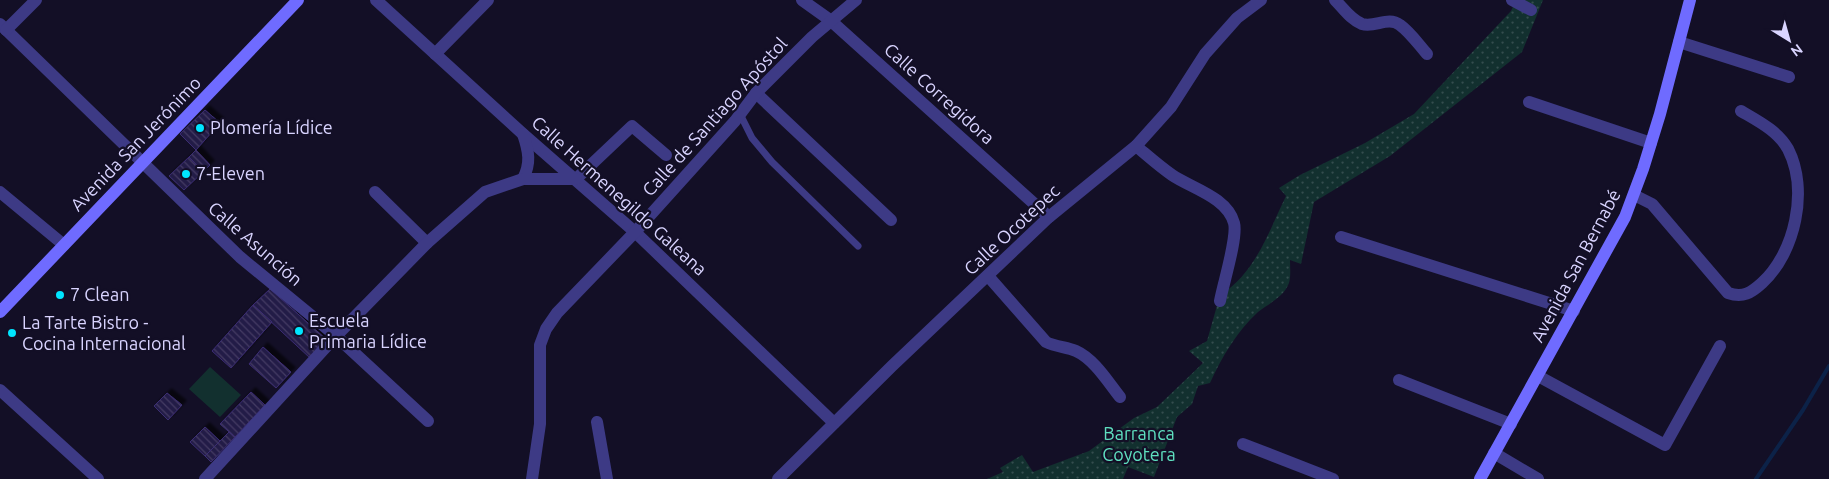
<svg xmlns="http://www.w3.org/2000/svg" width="1829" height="479" font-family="Ubuntu,sans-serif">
  <defs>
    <pattern id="park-dots" width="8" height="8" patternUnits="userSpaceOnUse" patternTransform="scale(1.25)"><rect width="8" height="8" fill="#12302f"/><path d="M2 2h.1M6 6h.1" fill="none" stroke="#344d4e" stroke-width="1.8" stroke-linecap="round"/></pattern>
    <pattern id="building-back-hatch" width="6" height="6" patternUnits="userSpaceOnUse" patternTransform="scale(1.25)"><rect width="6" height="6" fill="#241b47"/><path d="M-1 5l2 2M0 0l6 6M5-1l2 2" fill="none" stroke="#433b63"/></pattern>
    <filter id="shadow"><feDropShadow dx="4.5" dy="-4.5" stdDeviation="1" flood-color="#0009"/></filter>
  </defs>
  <rect width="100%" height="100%" fill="#130f26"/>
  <!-- grass -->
  <polygon fill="#12302f" points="210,367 241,395 220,417 189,389"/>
  <!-- park -->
  <path fill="url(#park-dots)" d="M1516,0H1543L1522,52L1390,156L1314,202L1301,264L1290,260C1290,267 1291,276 1289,283C1283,298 1269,303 1258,312C1237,331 1222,357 1210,383L1198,386L1192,404L1177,417L1154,477L1128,467L1123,479H987L1003,472L1000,468L1022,455L1033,472L1089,451L1134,418L1157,407L1203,363L1189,351L1207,341L1220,295C1255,274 1269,231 1286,196L1279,188L1300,175L1365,143L1414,114L1511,11Z"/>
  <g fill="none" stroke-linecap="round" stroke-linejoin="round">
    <!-- stream -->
    <polyline stroke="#0c2248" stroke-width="4" points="1756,479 1803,410 1829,366"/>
  </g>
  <!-- building -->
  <g fill="url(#building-back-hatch)" stroke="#3b2d73" filter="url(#shadow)">
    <polygon points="205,110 220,123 196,150 180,134"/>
    <polygon points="196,150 210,165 203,172 189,157"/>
    <polygon points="189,157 203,172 184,190 169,176"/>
    <polygon points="270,289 327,340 310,358 253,305"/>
    <polygon points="253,305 272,322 231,368 212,351"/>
    <polygon points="263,347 291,372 276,388 249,364"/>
    <polygon points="251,392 265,405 235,437 220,424"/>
    <polygon points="167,393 182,405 168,420 154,406"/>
    <polygon points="205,427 220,441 205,456 190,442"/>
    <polygon points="229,432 235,437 211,462 205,456"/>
  </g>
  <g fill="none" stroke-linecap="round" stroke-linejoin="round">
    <!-- lane -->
    <polyline stroke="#3d3a85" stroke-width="7" points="740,114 752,138 772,162 858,246"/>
    <!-- street -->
    <g stroke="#3d3a85" stroke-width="12">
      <polyline points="376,0 523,134 635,232 834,423"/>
      <polyline points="802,0 830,20 1049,217"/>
      <path d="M1335,0C1343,8 1351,20 1362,24C1375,28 1388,16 1400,25C1410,32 1419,45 1427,54"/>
      <polyline points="1512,0 1531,10"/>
      <polyline points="0,24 240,257 336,336 428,421"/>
      <polyline points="6,30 36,0"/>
      <polyline points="1679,42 1789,77"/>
      <polyline points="435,54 488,0"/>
      <polyline points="756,93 891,220"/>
      <polyline points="1529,102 1651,143"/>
      <path d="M1136,146C1148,156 1159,166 1172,175C1191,188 1227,197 1234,223C1238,237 1223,284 1220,301"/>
      <path d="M523,179C531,163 529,152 523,134"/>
      <polyline points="576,179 632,126 666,155"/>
      <polyline points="0,192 64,245"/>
      <polyline points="375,192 427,243"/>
      <path d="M1634,195L1652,204L1728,293C1743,298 1751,293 1762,283C1795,253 1809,190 1788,149C1778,131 1758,121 1741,111"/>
      <polyline points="1341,237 1574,311"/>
      <path d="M988,276L1046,342C1056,347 1067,347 1076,351C1094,359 1108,382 1120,397"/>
      <polyline points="1538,376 1665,445 1720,346"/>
      <polyline points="1399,380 1511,424"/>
      <polyline points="0,390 98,479"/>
      <polyline points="597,422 607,479"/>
      <polyline points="1243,444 1333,479"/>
      <polyline points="1494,453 1538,479"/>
      <polyline points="205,479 336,336 427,243 485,192 523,179 576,179"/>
      <polyline points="532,479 540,424 540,345 546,329 557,313 635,232 735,121 756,93 812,37 856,0"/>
      <polyline points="778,479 892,366 1049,217 1136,146 1171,107 1205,54 1237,18 1261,0"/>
    </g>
    <!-- secondary -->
    <g stroke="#6f6bff" stroke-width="12">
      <polyline points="0,312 298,0"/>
      <polyline points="1480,479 1625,217 1643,169 1660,114 1690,0"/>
    </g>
  </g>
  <!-- markers -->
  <g fill="#00e5ff" stroke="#130f26" stroke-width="2">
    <circle cx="200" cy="128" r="5"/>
    <circle cx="186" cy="174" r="5"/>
    <circle cx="60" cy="295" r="5"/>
    <circle cx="299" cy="331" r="5"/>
    <circle cx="12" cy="333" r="5"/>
  </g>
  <g text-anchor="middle" stroke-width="4.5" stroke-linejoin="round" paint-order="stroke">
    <!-- street labels -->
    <g font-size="18" fill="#d9d4ff" stroke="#130f26">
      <text transform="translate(939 94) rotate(42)" y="6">Calle Corregidora</text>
      <text transform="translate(715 117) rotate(-48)" y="6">Calle de Santiago Apóstol</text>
      <text transform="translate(136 144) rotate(-46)" y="6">Avenida San Jerónimo</text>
      <text transform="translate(619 196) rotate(42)" y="6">Calle Hermenegildo Galeana</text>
      <text transform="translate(1012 230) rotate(-43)" y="6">Calle Ocotepec</text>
      <text transform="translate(255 244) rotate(41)" y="6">Calle Asunción</text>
      <text transform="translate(1576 266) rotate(-62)" y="6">Avenida San Bernabé</text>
    </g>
    <!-- poi labels -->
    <g font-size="18" fill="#d9d4ff" stroke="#130f26" text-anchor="start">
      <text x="210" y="134">Plomería Lídice</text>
      <text x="196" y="180">7-Eleven</text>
      <text x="70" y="301">7 Clean</text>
      <text x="309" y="327">Escuela<tspan x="309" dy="21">Primaria Lídice</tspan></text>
      <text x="22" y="329">La Tarte Bistro -<tspan x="22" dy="21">Cocina Internacional</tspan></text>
    </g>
    <!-- park labels -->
    <g font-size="18" fill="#5fe0c0" stroke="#130f26">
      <text x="1139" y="440">Barranca<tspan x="1139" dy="21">Coyotera</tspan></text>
    </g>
  </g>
  <!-- north arrow -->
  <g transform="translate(1789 40) rotate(143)" stroke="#130f26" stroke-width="4" paint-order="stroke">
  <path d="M0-4L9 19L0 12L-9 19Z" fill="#d9d4ff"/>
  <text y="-8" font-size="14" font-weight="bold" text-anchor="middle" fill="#d9d4ff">N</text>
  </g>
</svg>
